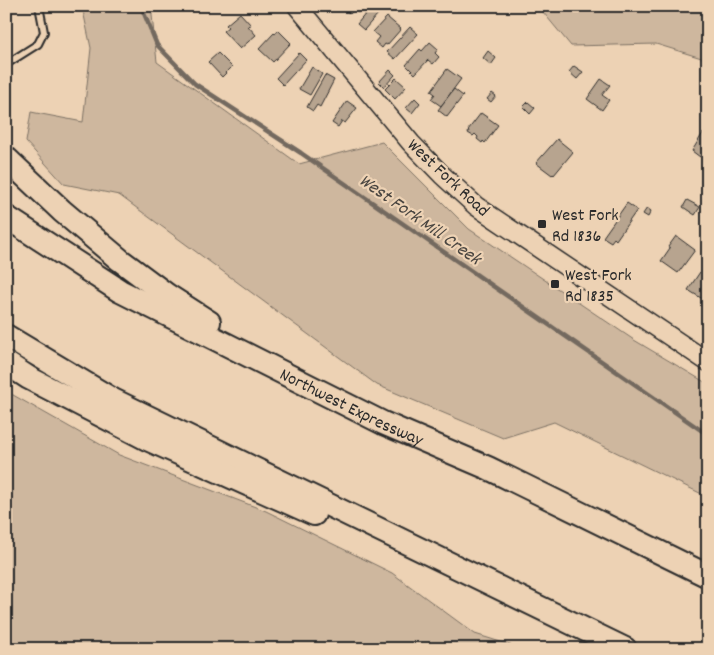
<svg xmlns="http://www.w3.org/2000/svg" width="714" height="655" font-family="Dekko,sans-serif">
  <rect width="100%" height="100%" fill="#edd2b4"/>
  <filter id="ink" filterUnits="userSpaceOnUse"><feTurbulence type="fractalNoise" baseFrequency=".02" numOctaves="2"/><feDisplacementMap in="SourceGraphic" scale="10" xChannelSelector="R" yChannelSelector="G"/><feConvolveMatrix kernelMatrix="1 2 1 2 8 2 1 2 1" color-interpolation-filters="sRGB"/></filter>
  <g filter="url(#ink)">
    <!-- green -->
    <g fill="#ceb79e" stroke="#7c7164">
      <polygon points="82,6 151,6 157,62 299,164 382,142 469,229 634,340 708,384 708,497 554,422 503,438 377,385 119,195 64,184 26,142 31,112 83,122 91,48"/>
      <polygon points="538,6 708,6 708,60 656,44 571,46"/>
      <polygon points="6,391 119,455 266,511 392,573 475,634 523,649 6,649"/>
    </g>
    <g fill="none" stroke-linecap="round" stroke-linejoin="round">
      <!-- stream -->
      <polyline stroke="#73695e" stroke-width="4.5" points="141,6 157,45 195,84 301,153 708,435"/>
    </g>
    <!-- building -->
    <g fill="#b7a48f" stroke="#2b2b2b">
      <polygon points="6,6 16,6 6,12"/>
      <polygon points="342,6 363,6 358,13 354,10 350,14"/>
      <polygon points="372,6 385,6 364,30 357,24"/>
      <polygon points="240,13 251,25 248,26 256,35 240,49 223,31 228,27 226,25"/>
      <polygon points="387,17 401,29 387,45 385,44 382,48 375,42 379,37 373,32"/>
      <polygon points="410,27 418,34 395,59 387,52"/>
      <polygon points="278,30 291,43 273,62 259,49 274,33 275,34"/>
      <polygon points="430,42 438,49 435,53 439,57 433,64 428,60 415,74 406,65 420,49 422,51"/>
      <polygon points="488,51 496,58 491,65 483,58"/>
      <polygon points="218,53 232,67 222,77 208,62"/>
      <polygon points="299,53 306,60 283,85 276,78"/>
      <polygon points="574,66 583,72 577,79 569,72"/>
      <polygon points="312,67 322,74 310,95 299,89"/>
      <polygon points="447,69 461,79 441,106 431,99 435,94 431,91"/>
      <polygon points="390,70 395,75 384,87 379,82"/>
      <polygon points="325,75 334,80 320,107 317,105 313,111 307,107"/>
      <polygon points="396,78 406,87 395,99 385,89"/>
      <polygon points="601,79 610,85 602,95 609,100 602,110 587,99"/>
      <polygon points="454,89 463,96 447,117 438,110"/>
      <polygon points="492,93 496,96 491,102 487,99"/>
      <polygon points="415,98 420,103 412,113 406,108"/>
      <polygon points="347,101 357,108 345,123 342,121 338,127 332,123"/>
      <polygon points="528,102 535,108 530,114 523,107"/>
      <polygon points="481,113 498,125 485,143 483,141 482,143 477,139 478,137 475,134 473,136 468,133 469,131 468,130"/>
      <polygon points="703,133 708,136 708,145 700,157 692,151"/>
      <polygon points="557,139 573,152 554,175 553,174 552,175 536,163"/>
      <polygon points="687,200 700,207 695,215 683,207"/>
      <polygon points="627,203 637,210 616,240 614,238 611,242 603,237"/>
      <polygon points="647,208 651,211 648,217 643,214"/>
      <polygon points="676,236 695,250 678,273 661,261 670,248 668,247"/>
      <polygon points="700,272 708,277 708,299 706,301 688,290"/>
    </g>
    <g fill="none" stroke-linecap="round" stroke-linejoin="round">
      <defs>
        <polyline id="lane" points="8,63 38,44 44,32 39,6"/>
        <polyline id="secondary" points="297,6 411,143 442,175 476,206 708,362"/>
        <g id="highway">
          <polyline points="6,158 62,211 120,260 167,295 209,322"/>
          <path id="s1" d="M6,217L120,291L383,423L488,468L708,576"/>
          <polyline points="6,336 113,400 625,649"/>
          <polyline points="6,363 29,378 147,439 314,514"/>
        </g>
      </defs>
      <!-- lane casing -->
      <use href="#lane" stroke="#2b2b2b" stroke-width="10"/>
      <!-- secondary casing -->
      <use href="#secondary" stroke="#2b2b2b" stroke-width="21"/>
      <!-- highway casing -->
      <use href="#highway" stroke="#2b2b2b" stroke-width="26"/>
      <!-- lane -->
      <use href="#lane" stroke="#edd2b4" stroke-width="6"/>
      <!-- secondary -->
      <use href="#secondary" stroke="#edd2b4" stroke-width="18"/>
      <!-- highway -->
      <use href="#highway" stroke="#edd2b4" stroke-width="22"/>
    </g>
  </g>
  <!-- markers -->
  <g fill="#2b2b2b" stroke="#edd2b4" stroke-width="2">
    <rect x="537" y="219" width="10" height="10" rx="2.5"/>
    <rect x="550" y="279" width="10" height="10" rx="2.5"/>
  </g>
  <g text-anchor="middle" stroke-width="4.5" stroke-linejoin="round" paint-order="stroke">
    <!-- street labels -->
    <g font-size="18" fill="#2b2b2b" stroke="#edd2b4">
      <text transform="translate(449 177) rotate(43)" y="6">West Fork Road</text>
      <text dy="6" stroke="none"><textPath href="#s1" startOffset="395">Northwest Expressway</textPath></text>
    </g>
    <!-- poi labels -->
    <g font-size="18" fill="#2b2b2b" stroke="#edd2b4" text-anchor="start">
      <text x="552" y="220">West Fork<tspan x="552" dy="21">Rd 1836</tspan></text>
      <text x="565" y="280">West Fork<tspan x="565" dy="21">Rd 1835</tspan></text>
    </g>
    <!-- water labels -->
    <g font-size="19" font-style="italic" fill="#494540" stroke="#edd2b4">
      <text transform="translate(421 218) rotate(35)" y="7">West Fork Mill Creek</text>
    </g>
  </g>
  <!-- margin -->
  <rect width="714" height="655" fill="none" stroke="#edd2b4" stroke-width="25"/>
  <rect x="12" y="12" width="689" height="630" fill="none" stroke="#2b2b2b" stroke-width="2" filter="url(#ink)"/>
</svg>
